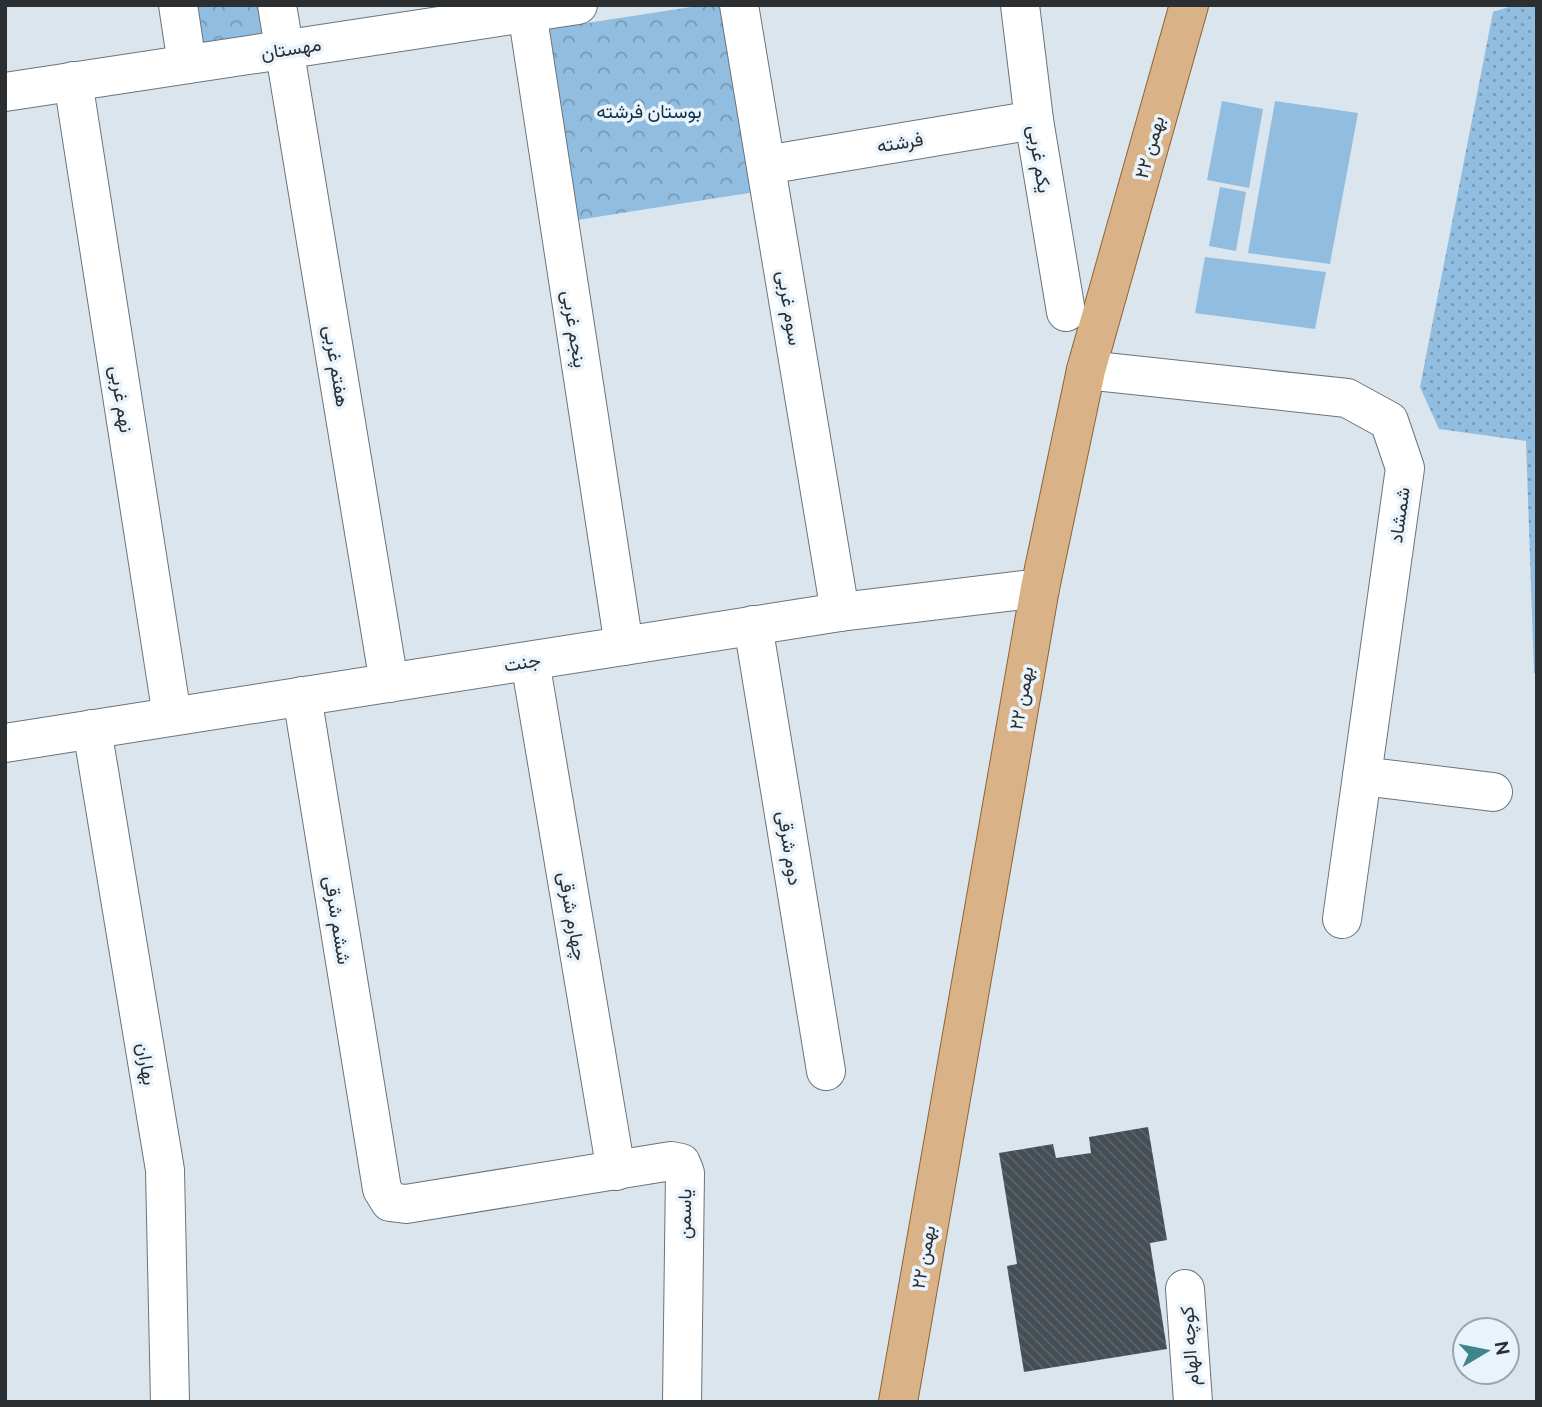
<svg xmlns="http://www.w3.org/2000/svg" width="1542" height="1407" font-family="Ubuntu,Vazirmatn,sans-serif">
  <defs>
    <pattern id="grass-dots" width="8" height="8" patternUnits="userSpaceOnUse" patternTransform="scale(1.75)"><rect width="8" height="8" fill="#90bde0"/><path d="M2 2h.1M6 6h.1" fill="none" stroke="#769ab6" stroke-width="1.8" stroke-linecap="round"/></pattern>
    <pattern id="forest-crowns" width="20" height="18" patternUnits="userSpaceOnUse" patternTransform="scale(1.75)"><rect width="20" height="18" fill="#90bde0"/><path d="M2 6a3 3 0 1 1 6 0M12 15a3 3 0 1 1 6 0" fill="none" stroke="#769ab6"/></pattern>
    <pattern id="building-back-hatch" width="6" height="6" patternUnits="userSpaceOnUse" patternTransform="scale(1.75)"><rect width="6" height="6" fill="#454e54"/><path d="M-1 5l2 2M0 0l6 6M5-1l2 2" fill="none" stroke="#5e656a"/></pattern>
  </defs>
  <rect width="100%" height="100%" fill="#dbe5ed"/>
  <!-- grass -->
  <polygon fill="url(#grass-dots)" points="1515,5 1537,5 1537,673 1534,673 1526,441 1439,429 1420,387 1493,12"/>
  <!-- forest -->
  <g fill="url(#forest-crowns)">
    <polygon points="195,5 263,5 269,41 203,52"/>
    <polygon points="704,5 726,5 755,192 571,221 542,30"/>
  </g>
  <!-- pitch -->
  <g fill="#90bde0">
    <polygon points="1222,101 1263,109 1249,188 1207,180"/>
    <polygon points="1275,101 1358,113 1330,264 1248,253"/>
    <polygon points="1220,187 1246,192 1236,251 1209,246"/>
    <polygon points="1205,257 1326,272 1315,329 1195,313"/>
  </g>
  <!-- building -->
  <polygon fill="url(#building-back-hatch)" points="1148,1127 1167,1240 1150,1243 1167,1349 1024,1372 1007,1266 1017,1264 999,1153 1053,1144 1056,1158 1091,1153 1089,1137"/>
  <g fill="none" stroke-linecap="round" stroke-linejoin="round">
    <defs>
      <g id="minor">
        <polyline points="178,5 187,64"/>
        <polyline points="277,5 389,683"/>
        <polyline points="526,5 624,646"/>
        <polyline points="739,5 840,612"/>
        <polyline points="1020,5 1034,120 1066,312"/>
        <polyline points="73,81 172,716"/>
        <polyline points="5,92 578,5"/>
        <polyline points="766,165 1034,120"/>
        <polyline points="1086,370 1347,398 1389,421 1405,468 1342,919"/>
        <polyline points="753,625 826,1071"/>
        <polyline points="530,661 616,1171"/>
        <polyline points="302,696 382,1189 390,1202 406,1204 671,1161 681,1163 685,1173 682,1402"/>
        <polyline points="92,729 165,1170 170,1402"/>
        <polyline points="5,743 840,612 1040,588"/>
        <polyline points="1362,776 1493,792"/>
        <polyline points="1185,1289 1193,1402"/>
      </g>
      <polyline id="major" points="898,1402 1040,588 1086,370 1189,5"/>
    </defs>
    <!-- minor casing -->
    <use href="#minor" stroke="#6b747b" stroke-width="40"/>
    <!-- major casing -->
    <use href="#major" stroke="#8c6435" stroke-width="40"/>
    <!-- minor -->
    <use href="#minor" stroke="#fff" stroke-width="38"/>
    <!-- major -->
    <use href="#major" stroke="#d9b387" stroke-width="38"/>
  </g>
  <g text-anchor="middle" stroke-width="7" stroke-linejoin="round" paint-order="stroke">
    <!-- street labels -->
    <g font-size="19" fill="#2c2f32" stroke="#e8f3fb">
      <text transform="translate(291 48) rotate(-9)" y="7">مهستان</text>
      <text transform="translate(900 142) rotate(-9)" y="7">فرشته</text>
      <text transform="translate(1149 147) rotate(-74)" y="7">۲۲ بهمن</text>
      <text transform="translate(1040 159) rotate(81)" y="7">یکم غربی</text>
      <text transform="translate(790 308) rotate(81)" y="7">سوم غربی</text>
      <text transform="translate(575 329) rotate(81)" y="7">پنجم غربی</text>
      <text transform="translate(337 366) rotate(81)" y="7">هفتم غربی</text>
      <text transform="translate(122 399) rotate(81)" y="7">نهم غربی</text>
      <text transform="translate(1399 515) rotate(-82)" y="7">شمشاد</text>
      <text transform="translate(522 662) rotate(-9)" y="7">جنت</text>
      <text transform="translate(1021 698) rotate(-80)" y="7">۲۲ بهمن</text>
      <text transform="translate(790 848) rotate(81)" y="7">دوم شرقی</text>
      <text transform="translate(573 916) rotate(80)" y="7">چهارم شرقی</text>
      <text transform="translate(338 920) rotate(81)" y="7">ششم شرقی</text>
      <text transform="translate(147 1064) rotate(81)" y="7">بهاران</text>
      <text transform="translate(684 1214) rotate(-89)" y="7">یاسمن</text>
      <text transform="translate(923 1257) rotate(-80)" y="7">۲۲ بهمن</text>
      <text transform="translate(1189 1346) rotate(-94)" y="7">کوچه الهام</text>
    </g>
    <!-- park labels -->
    <g font-size="19" fill="#113046" stroke="#e8f3fb">
      <text x="649" y="118">بوستان فرشته</text>
    </g>
  </g>
  <!-- border -->
  <rect width="1542" height="1407" fill="none" stroke="#2c2f32" stroke-width="14"/>
  <!-- north arrow -->
  <g transform="translate(1486 1351) rotate(80)"><circle r="33" fill="#e8f3fb" stroke="#9da5ab" stroke-width="2"/>
  <path d="M0-5L12 26L0 18L-12 26Z" fill="#3e868b"/>
  <text y="-10" font-size="19" font-weight="bold" text-anchor="middle" fill="#2c2f32">N</text>
  </g>
</svg>
